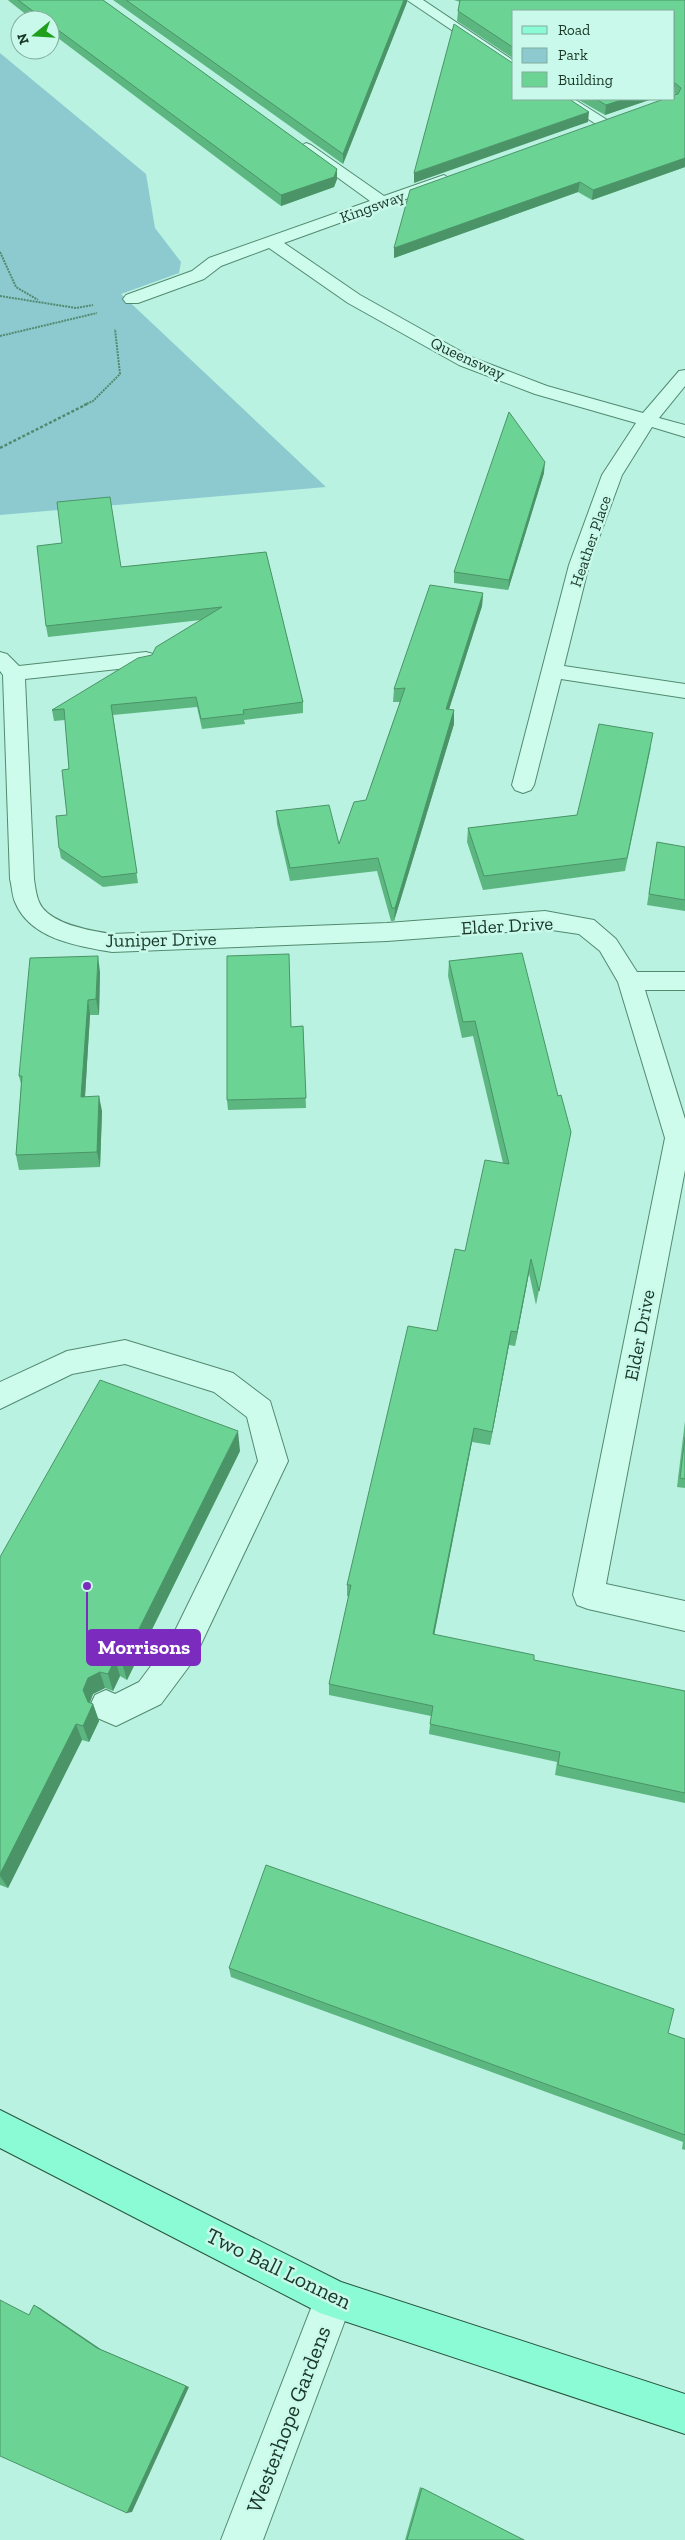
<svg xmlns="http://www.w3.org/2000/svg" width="685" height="2540" font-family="'Zilla Slab',serif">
  <rect width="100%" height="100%" fill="#b9f2e0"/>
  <!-- green -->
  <polygon fill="#8dcad0" points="0,53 146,174 155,228 181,262 179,273 121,294 326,487 0,515"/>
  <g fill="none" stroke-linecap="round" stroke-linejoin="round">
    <defs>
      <g id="minor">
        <polygon points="407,0 423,0 514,61 514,72"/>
        <polygon points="557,99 574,99 612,123 609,126 599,126"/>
        <polygon points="306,143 311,145 384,196 444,175 452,180 450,183 284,243 360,295 471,357 547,386 643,413 679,371 685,370 685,386 659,418 685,425 685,437 652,427 622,475 589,565 564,666 685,684 685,698 561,679 534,785 531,790 523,793 515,790 512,785 569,565 602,475 636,423 535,394 459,365 348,303 269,248 221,266 204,279 138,303 126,303 123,299 126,295 192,271 209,258 370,201 301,151 298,148"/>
        <path d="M0,652L7,654L19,666L146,652L153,654L156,659L153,664L146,666L25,679L34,879C35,886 36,895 39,902C48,924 91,931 112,934L387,923L545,911L594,920L616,939L637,972H685V990H645L685,1119V1170L606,1584L685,1601V1631L588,1609L577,1605L573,1595L665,1138L618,982L600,951L579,934L545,929L387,941L112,952C77,946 30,939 15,902C12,895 12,886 10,879L3,675L0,671Z"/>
        <polygon points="125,1340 233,1373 270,1401 288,1461 193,1661 161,1704 116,1726 95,1717 90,1706 95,1695 106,1690 115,1694 139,1682 171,1639 258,1461 247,1417 214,1392 125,1364 72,1374 0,1409 0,1382 67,1351"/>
        <polygon points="334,2280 348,2285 353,2299 263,2540 221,2540 320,2285"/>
      </g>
      <polygon id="major" points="0,2110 341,2282 685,2394 685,2434 320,2313 0,2148"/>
    </defs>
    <!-- minor casing -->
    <use href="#minor" stroke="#528a6f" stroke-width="2"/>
    <!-- major casing -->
    <use href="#major" stroke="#28563d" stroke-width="2"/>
    <!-- path-far1 -->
    <g stroke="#528a6f" stroke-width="2" stroke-dasharray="2 1" stroke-linecap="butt">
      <polyline points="0,252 16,287 38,300"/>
      <polyline points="0,296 76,308 93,305"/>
      <polyline points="0,336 97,313"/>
      <polyline points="84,405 93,401 120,374 115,329"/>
    </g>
    <!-- path -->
    <polyline stroke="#528a6f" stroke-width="2.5" stroke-dasharray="3 2" stroke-linecap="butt" points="0,448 87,404"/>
    <!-- minor -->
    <use href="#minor" fill="#cdfced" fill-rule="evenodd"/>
    <!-- major -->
    <use href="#major" fill="#8bfbd6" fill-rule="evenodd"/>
  </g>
  <!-- wall -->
  <g fill="#5cb680">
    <polygon points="8,0 103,0 337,169 337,179 334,187 281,206 50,32 50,20 33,20 9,1"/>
    <polygon points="113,0 407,0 407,2 343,164"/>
    <polygon points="454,0 685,0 685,167 592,200 578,192 394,258 676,95 674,93 674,11 514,11 514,59 457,21 458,11 460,2"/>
    <polygon points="577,99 652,99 605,115"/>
    <polygon points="544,473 508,590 454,583 454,572"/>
    <polygon points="266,552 303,702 303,713 244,720 245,724 202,729 197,707 113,715 138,883 103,887 61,858 59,848 67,815 69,769 65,720 54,721 52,710 152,655 201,620 48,637 46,626 121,567"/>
    <polygon points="483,593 482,606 449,709 454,710 454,724 394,921 391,921 377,871 290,881 277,824 276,811 339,844 366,800 400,702 393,702 394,689"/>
    <polygon points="651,747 625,871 483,890 467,842 468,828 577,815"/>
    <polygon points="657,842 685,847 685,911 647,905"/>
    <polygon points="449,961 558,1096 571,1132 536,1305 529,1273 515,1346 509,1345 490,1445 472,1442 434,1635 534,1660 685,1691 685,1803 555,1775 557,1762 429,1734 431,1716 329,1695 329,1684 349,1597 347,1596 347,1585 465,1251 503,1163 473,1036 462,1038 448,976"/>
    <polygon points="100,972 99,1015 90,1015 85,1097 102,1111 100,1167 19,1170 16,1155 21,1084 19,1076"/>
    <polygon points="303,1026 306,1108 228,1110 227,1100 291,1027"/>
    <polygon points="685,1421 685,1488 677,1487"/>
    <polygon points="240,1451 127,1680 120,1676 113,1691 105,1688 93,1694 90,1703 93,1704 99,1721 89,1742 82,1740 8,1888 0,1885 0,1557"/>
    <polygon points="229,1968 668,2033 685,2039 685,2150 682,2149 683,2142 231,1977"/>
    <polygon points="420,2487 518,2537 525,2540 405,2540"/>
  </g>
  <!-- shaded-wall -->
  <g fill="#4b9468">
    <polygon points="404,0 407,0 407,2 343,164 343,154"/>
    <polygon points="624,99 652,99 605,115 606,105"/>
    <polygon points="589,112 588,122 414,183 414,173"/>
    <polygon points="685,158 685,167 592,200 593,190"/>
    <polygon points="337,169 337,179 334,187 281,206 281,195"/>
    <polygon points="580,182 578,192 394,258 394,248"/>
    <polygon points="545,462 544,473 508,590 509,580"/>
    <polygon points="483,593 482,606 445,722 446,709"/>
    <polygon points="454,710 454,724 394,921 395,908"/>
    <polygon points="98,956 100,972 99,1015 96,999"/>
    <polygon points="88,1000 90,1015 84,1112 81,1097"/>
    <polygon points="99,1096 102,1111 100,1167 97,1152"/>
    <polygon points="531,1259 529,1273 515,1346 517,1332"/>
    <polygon points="511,1331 509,1345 490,1445 492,1432"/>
    <polygon points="474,1428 472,1442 432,1646 433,1634"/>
    <polygon points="238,1431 240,1451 127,1680 122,1663"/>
    <polygon points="115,1659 120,1676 113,1691 108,1674"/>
    <polygon points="100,1672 105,1688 93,1694 88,1707 83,1690 88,1678"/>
    <polygon points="93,1704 99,1721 89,1742 83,1726"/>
    <polygon points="76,1724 82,1740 8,1888 0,1876 0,1874"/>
    <polygon points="34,2305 40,2308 102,2350 189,2387 132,2512 127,2513"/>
  </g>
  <!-- building -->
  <g fill="#6bd495" stroke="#4b9468">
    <polygon points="18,0 103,0 337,169 334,177 281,195 50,24 50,20 45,20"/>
    <polygon points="126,0 404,0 343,154"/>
    <polygon points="460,0 685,0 685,158 593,190 580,182 394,248 410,190 664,99 674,99 674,95 678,94 681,88 675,83 674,87 674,11 514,11 514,48 458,11"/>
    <polygon points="454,24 514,64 514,99 569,99 589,112 414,173"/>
    <polygon points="596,99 624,99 606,105"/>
    <polygon points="509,412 545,462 509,580 454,572"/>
    <polygon points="110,497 121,567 266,552 303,702 243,710 244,714 201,719 196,697 111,705 137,873 102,877 59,848 56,816 67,815 62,770 69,769 64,709 52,710 138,658 152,655 156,647 222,607 46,626 37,546 62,543 57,502"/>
    <polygon points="430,585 483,593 446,709 454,710 395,908 392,908 378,858 290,868 276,811 329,805 339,844 354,802 366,800 405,688 394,689"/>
    <polygon points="599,724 653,733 627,858 484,876 468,828 577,815"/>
    <polygon points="657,842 685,847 685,900 649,894"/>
    <polygon points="522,953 558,1096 561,1095 571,1132 539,1291 531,1259 517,1332 511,1331 492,1432 474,1428 433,1634 534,1655 534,1660 685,1691 685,1793 558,1765 560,1752 430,1724 433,1706 329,1684 351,1585 347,1585 408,1326 437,1331 455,1249 465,1251 485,1160 509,1164 475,1021 463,1022 449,961"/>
    <polygon points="289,954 291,1027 303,1026 306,1098 227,1100 227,956"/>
    <polygon points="98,956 96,999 88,1000 81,1097 99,1096 97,1152 16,1155 22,1076 19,1076 30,958"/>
    <polygon points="100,1380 238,1431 122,1663 115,1659 108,1674 100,1672 88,1678 83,1690 88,1702 93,1704 83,1726 76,1724 0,1874 0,1557"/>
    <polygon points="685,1437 685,1479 680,1478"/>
    <polygon points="266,1865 674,2009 668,2033 685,2039 685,2135 229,1968"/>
    <polygon points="0,2300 29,2315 34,2305 97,2348 186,2386 127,2513 0,2456"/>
    <polygon points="422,2488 522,2539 524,2540 407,2540"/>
  </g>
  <g text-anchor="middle" stroke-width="5" stroke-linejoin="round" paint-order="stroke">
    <!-- far-street labels -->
    <g font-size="16" fill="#193727" stroke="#c9f9ea">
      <text transform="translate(372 206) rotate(-20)" y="6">Kingsway</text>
      <text transform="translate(468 358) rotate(25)" y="6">Queensway</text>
      <text transform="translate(590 541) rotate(-71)" y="6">Heather Place</text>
    </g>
    <!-- street labels -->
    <g font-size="19" fill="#193727" stroke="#c9f9ea">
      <text transform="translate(507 925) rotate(-3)" y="7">Elder Drive</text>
      <text transform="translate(161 939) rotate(-1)" y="7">Juniper Drive</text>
      <text transform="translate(639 1335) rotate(-79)" y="7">Elder Drive</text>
    </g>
    <!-- near-street labels -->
    <g font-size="22" fill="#193727" stroke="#c9f9ea">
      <text transform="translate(279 2268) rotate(26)" y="8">Two Ball Lonnen</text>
      <text transform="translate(288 2419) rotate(-69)" y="8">Westerhope Gardens</text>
    </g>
  </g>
  <!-- callouts -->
  <path fill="none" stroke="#7b2cbf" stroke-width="2" d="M87 1586L87 1647"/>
  <circle fill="#7b2cbf" stroke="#c9f9ea" stroke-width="2" cx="87" cy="1586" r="5"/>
  <rect fill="#7b2cbf" stroke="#7b2cbf" stroke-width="2" x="87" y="1630" width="113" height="35" rx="5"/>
  <g font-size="20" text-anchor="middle" font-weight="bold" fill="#fff">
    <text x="144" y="1654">Morrisons</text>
  </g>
  <!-- legend -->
  <rect x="512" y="10" width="162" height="90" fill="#c9f9ea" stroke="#83ab9c"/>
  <rect x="522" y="26" width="25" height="8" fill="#8bfbd6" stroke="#83ab9c"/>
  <text x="558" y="35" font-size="15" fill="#193727">Road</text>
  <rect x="522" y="48" width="25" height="15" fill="#8dcad0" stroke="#83ab9c"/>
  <text x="558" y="60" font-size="15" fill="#193727">Park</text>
  <rect x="522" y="72" width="25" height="15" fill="#6bd495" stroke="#83ab9c"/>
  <text x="558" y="85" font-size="15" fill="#193727">Building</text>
  <!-- north arrow -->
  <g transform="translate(35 35) rotate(252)"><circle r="24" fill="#c9f9ea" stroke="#83ab9c"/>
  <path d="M0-4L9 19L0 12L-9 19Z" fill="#209f1d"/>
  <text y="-8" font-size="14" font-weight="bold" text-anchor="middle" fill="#193727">N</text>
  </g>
</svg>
